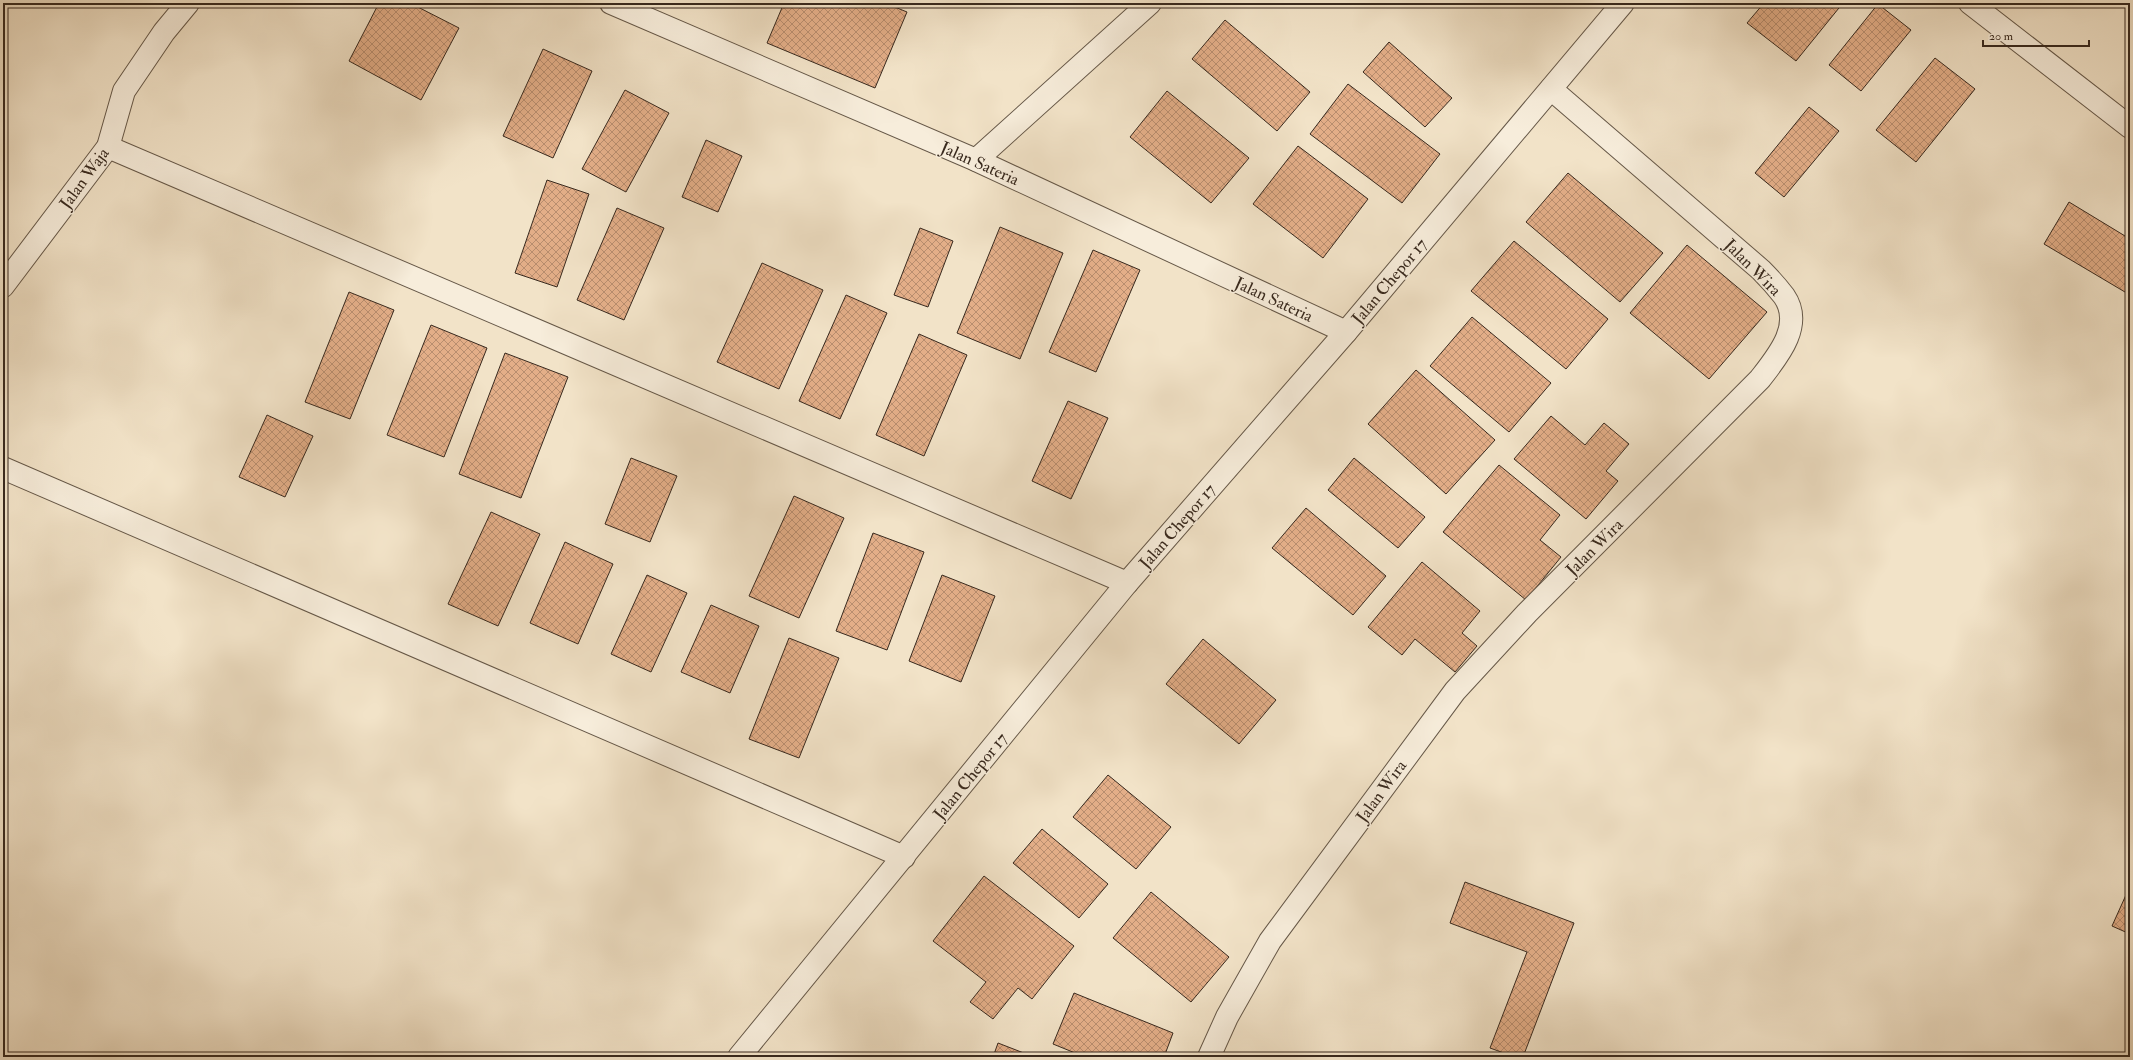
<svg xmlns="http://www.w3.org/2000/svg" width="2133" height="1060" font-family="'IM FELL Double Pica',serif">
  <defs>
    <pattern id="building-cross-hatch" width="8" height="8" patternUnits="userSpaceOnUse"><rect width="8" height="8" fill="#e3ae88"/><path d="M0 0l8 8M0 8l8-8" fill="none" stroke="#b98e6f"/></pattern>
  </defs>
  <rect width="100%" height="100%" fill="#f2e3c8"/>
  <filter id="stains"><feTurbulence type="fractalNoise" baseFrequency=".005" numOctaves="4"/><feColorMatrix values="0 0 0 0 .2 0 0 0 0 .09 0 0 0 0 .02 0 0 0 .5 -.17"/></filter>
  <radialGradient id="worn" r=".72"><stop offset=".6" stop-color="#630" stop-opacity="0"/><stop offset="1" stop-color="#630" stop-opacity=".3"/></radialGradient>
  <!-- building -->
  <g fill="url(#building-cross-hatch)" stroke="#38291e">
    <polygon points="379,3 410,3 459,28 421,100 349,61"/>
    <polygon points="784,3 885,3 907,12 875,88 767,43"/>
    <polygon points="1764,3 1843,3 1796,61 1747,23"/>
    <polygon points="1878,4 1911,30 1861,91 1829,65"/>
    <polygon points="1225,20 1310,92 1277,131 1192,59"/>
    <polygon points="1389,42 1452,98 1425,127 1363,72"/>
    <polygon points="543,49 592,71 553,158 503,136"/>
    <polygon points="1935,58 1975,89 1916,162 1876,130"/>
    <polygon points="1348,84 1440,154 1402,203 1310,134"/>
    <polygon points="625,90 669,113 626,192 582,169"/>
    <polygon points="1167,91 1249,158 1211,203 1130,137"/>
    <polygon points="1809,107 1839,131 1784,197 1755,173"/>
    <polygon points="706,140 742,156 718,212 682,197"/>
    <polygon points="1298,146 1368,199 1323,258 1253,204"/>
    <polygon points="1568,173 1663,253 1620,302 1526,222"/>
    <polygon points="547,180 589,194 557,287 515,273"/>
    <polygon points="2069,202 2130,239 2130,295 2044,244"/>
    <polygon points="617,208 664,228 624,320 577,300"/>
    <polygon points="1000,227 1063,253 1020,359 957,333"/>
    <polygon points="920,228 953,241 928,307 894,295"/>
    <polygon points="1514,241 1608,319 1566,369 1471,291"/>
    <polygon points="1687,245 1767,312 1709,379 1630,313"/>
    <polygon points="1093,250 1140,270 1096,372 1049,352"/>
    <polygon points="762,263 823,290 779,389 717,362"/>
    <polygon points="349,292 394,310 350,419 305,402"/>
    <polygon points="846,295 887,313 840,419 799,401"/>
    <polygon points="1472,317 1551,383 1509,432 1430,366"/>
    <polygon points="431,325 487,348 444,457 387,435"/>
    <polygon points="919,334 967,355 924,456 876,435"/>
    <polygon points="505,353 568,377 521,498 459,474"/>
    <polygon points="1416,370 1495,440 1446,494 1368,424"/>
    <polygon points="1068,401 1108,418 1071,499 1032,481"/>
    <polygon points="267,415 313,436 285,497 239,477"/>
    <polygon points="1551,416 1585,445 1604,423 1629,444 1606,471 1618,481 1586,519 1514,459"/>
    <polygon points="631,458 677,476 650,542 605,524"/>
    <polygon points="1354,458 1425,517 1398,548 1328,490"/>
    <polygon points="1499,465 1560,515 1540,540 1561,557 1526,600 1443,532"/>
    <polygon points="794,496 844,518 799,618 749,596"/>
    <polygon points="1306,508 1386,576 1353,615 1272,548"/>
    <polygon points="491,512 540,534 498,626 448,604"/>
    <polygon points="873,533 924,552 887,650 836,631"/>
    <polygon points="565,542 613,564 578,644 530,623"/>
    <polygon points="1422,562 1480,611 1462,633 1477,646 1455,672 1415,639 1402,655 1368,627"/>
    <polygon points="647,575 687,593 651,672 611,654"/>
    <polygon points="942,575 995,596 961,682 909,661"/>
    <polygon points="711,605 759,626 730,693 681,672"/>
    <polygon points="789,638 839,658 799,758 749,739"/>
    <polygon points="1203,639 1276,700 1239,744 1166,684"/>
    <polygon points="1108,775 1171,827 1136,869 1073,817"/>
    <polygon points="1042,829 1108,884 1079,918 1013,863"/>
    <polygon points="984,876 1074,946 1032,999 1018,988 993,1019 970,1002 986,982 933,941"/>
    <polygon points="1465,882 1574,923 1523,1057 1515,1057 1490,1048 1527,952 1450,923"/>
    <polygon points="2130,886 2130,934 2112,926"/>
    <polygon points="1151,892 1229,957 1191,1002 1113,938"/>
    <polygon points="1074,993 1173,1033 1164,1057 1085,1057 1053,1044"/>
    <polygon points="998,1043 1034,1057 993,1057"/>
  </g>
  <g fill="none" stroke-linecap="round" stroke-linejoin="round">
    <defs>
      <g id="minor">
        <polyline points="611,3 976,160 1346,332"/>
        <polyline points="1970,3 2130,127"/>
        <polyline points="108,147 1127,583"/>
        <polyline points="976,160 1150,3"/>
        <polyline points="3,286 108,147 124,91 164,32 188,3"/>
        <polyline points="3,468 904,857"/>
        <polyline points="739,1057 1127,583 1346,332 1623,3"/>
        <path d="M1209,1057L1227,1017L1270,941L1455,691L1527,613L1760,379C1778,356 1804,325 1784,296C1777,287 1769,278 1761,270L1551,89"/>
      </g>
    </defs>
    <!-- minor casing -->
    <use href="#minor" stroke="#665848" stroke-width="24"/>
    <!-- minor -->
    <use href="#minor" stroke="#f7eddb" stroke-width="22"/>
  </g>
  <g text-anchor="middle" stroke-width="3" stroke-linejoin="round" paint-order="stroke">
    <!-- street labels -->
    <g font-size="17" fill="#38291e" stroke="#f7eddb">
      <text transform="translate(980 163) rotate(24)" y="6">Jalan Sateria</text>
      <text transform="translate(84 178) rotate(-54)" y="6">Jalan Waja</text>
      <text transform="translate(1753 267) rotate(45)" y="6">Jalan Wira</text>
      <text transform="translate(1389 281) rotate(-50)" y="6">Jalan Chepor 17</text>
      <text transform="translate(1274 299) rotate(25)" y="6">Jalan Sateria</text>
      <text transform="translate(1177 526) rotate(-49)" y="6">Jalan Chepor 17</text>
      <text transform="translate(1594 547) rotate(-45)" y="6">Jalan Wira</text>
      <text transform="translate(970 776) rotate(-51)" y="6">Jalan Chepor 17</text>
      <text transform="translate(1381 791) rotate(-54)" y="6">Jalan Wira</text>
    </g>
  </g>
  <!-- margin -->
  <rect width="2133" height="1060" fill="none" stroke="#f2e3c8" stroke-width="16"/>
  <rect x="4" y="4" width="2125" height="1052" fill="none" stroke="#38291e" stroke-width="2"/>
  <rect x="8" y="8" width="2117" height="1044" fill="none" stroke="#38291e"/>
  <!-- scale -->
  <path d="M1983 40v6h106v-6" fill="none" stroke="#38291e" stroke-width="2"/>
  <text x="1989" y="40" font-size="12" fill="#38291e" stroke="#f7eddb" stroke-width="3" paint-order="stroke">20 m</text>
  <rect width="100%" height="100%" filter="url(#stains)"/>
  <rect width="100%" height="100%" fill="url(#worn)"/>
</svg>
